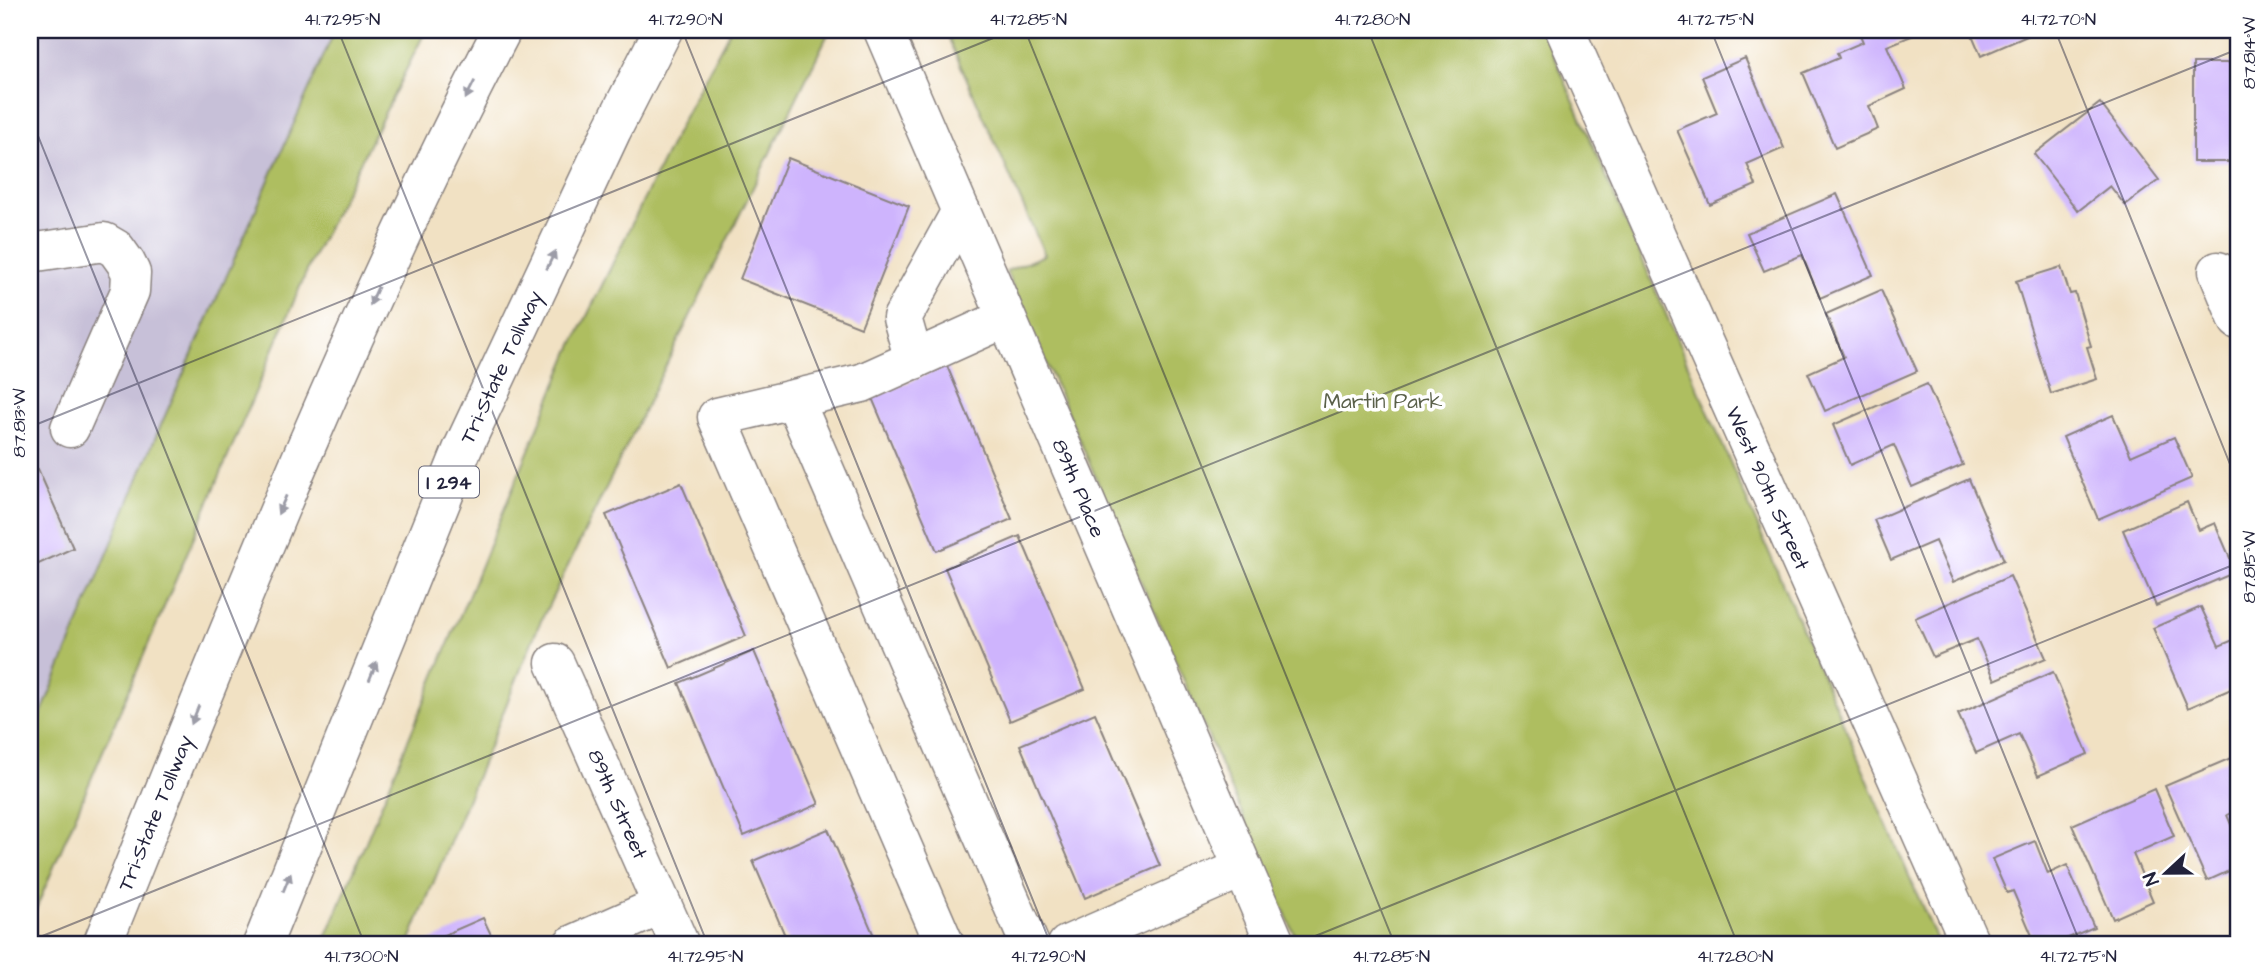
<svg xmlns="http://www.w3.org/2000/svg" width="2268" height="975" font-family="'Architects Daughter',sans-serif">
  <rect width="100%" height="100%" fill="#fff"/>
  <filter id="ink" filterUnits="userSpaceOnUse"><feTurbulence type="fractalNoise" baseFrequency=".0143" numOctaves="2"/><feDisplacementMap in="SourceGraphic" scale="14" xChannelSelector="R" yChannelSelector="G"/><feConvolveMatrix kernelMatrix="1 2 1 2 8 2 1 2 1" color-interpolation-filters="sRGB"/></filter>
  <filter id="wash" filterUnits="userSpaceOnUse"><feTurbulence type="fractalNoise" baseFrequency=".00686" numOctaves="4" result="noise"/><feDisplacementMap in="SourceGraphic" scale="28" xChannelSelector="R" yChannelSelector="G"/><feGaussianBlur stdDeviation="1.57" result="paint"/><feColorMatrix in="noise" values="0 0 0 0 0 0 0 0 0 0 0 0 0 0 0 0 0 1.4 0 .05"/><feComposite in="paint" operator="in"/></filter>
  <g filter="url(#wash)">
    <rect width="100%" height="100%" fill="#f1e1c3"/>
    <!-- industrial -->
    <polygon fill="#c7c0d8" points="30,30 335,30 157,434 30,741"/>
    <!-- green -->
    <g fill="#aebe60" stroke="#68704e" stroke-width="2">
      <polygon points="335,30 426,30 311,261 30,923 30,741 157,434"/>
      <polygon points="730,30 830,30 538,627 408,945 323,945 570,351 682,121"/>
      <polygon points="945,30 1543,30 1939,945 1299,945 1006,271 1045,255"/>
    </g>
    <g id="blocks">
      <!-- building -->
      <g fill="#ceb4fd">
        <polygon points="1858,30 1912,30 1914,35 1887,46 1906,89 1869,106 1878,129 1835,148 1803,73 1839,58 1837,53 1863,42"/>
        <polygon points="1970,30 2041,30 1981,56"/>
        <polygon points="1745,58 1784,148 1747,164 1756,185 1710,205 1677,130 1717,113 1702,77"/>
        <rect x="2193" y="63" width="45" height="99"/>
        <polygon points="2100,103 2159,180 2125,205 2110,186 2078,211 2034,154"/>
        <polygon points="788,158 909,206 861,327 740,279"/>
        <polygon points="1837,194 1873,275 1820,298 1802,255 1764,271 1747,233"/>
        <polygon points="2061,267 2070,294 2075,293 2091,346 2087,347 2097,379 2051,394 2016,281"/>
        <polygon points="1881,290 1917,371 1825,411 1808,373 1844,357 1826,314"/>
        <polygon points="947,366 1012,519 937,551 872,398"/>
        <polygon points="1927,384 1963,465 1912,487 1894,445 1850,465 1833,425"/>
        <polygon points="2113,415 2131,456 2174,437 2192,478 2098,519 2063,437"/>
        <polygon points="38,469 73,548 30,568 30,473"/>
        <polygon points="1969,479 2004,560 1953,582 1935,541 1891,560 1874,520"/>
        <polygon points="681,483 746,636 671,668 606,515"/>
        <polygon points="2187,502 2199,530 2215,523 2236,572 2156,606 2123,530"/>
        <polygon points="1020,536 1085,689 1010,721 945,568"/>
        <polygon points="2010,576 2046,658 1995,680 1977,639 1933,657 1915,618"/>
        <polygon points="2201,607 2219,646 2238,638 2238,686 2188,708 2153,628"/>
        <polygon points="754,651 819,804 744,836 679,683"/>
        <polygon points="2053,672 2088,754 2038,776 2019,734 1976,753 1958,714"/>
        <polygon points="1095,713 1160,866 1085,898 1020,745"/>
        <polygon points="2238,755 2238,810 2227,815 2238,841 2238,867 2207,881 2165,786"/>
        <polygon points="2154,789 2174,836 2133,854 2153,901 2113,919 2072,825"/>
        <polygon points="828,829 878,945 789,945 753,861"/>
        <polygon points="2035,841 2048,874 2067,865 2094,927 2052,945 2036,945 2013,891 2007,893 1992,859"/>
        <polygon points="483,918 496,945 421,945"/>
      </g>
    </g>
  </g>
  <g filter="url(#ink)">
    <use href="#blocks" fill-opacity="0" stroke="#8a827f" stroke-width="2"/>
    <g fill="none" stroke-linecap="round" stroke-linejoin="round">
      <defs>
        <g id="minor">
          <polyline points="883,30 1276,945"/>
          <polyline points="1565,30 1971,945"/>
          <polyline points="30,253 104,242 116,249 126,263 131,273 130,291 70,428"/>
          <polyline points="2218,271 2238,320"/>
          <polyline points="914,360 902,318 961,211"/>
          <polyline points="794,399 1030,945"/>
          <polyline points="555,663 680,945"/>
          <polyline points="572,945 662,905"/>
          <polyline points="945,945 717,417 862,383 1006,318"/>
          <polyline points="1067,945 1243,868"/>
        </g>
        <g id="highway">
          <path d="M102,945C226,637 348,325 502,30"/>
          <polyline points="262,945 462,450 612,130 663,30"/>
        </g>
      </defs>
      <!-- minor casing -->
      <use href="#minor" stroke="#8a827f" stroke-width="41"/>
      <!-- highway casing -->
      <use href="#highway" stroke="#8a827f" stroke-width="41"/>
      <!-- minor -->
      <use href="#minor" stroke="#fff" stroke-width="38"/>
      <!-- highway -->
      <use href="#highway" stroke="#fff" stroke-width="38"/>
    </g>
    <!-- one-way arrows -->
    <defs><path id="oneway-solid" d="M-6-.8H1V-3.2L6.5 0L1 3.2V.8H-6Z" transform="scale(1.75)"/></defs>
    <g fill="#9c9ca7">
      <use href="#oneway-solid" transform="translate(470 90) rotate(117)"/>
      <use href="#oneway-solid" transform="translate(551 260) rotate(-65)"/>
      <use href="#oneway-solid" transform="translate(374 296) rotate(114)"/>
      <use href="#oneway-solid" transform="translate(282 505) rotate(114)"/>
      <use href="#oneway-solid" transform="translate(373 671) rotate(-68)"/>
      <use href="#oneway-solid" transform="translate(195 715) rotate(112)"/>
      <use href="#oneway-solid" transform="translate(287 882) rotate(-68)"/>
    </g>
  </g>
  <!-- ticks -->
  <path fill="none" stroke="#22223b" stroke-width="2" stroke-opacity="0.45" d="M338,30L708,945M682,30L1051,945M1025,30L1395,945M1368,30L1738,945M1711,30L2081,945M2055,30L2238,484M30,116L365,945M30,427L1013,30M30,941L2238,49M1293,945L2238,563"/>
  <g text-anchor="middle" stroke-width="7" stroke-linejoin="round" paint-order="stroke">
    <!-- shield labels -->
    <rect fill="#fff" stroke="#646476" stroke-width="2" x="419" y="466.5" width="60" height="31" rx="5"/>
    <g font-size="19" font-weight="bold" fill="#22223b">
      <text x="449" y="489">I 294</text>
    </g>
    <!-- street labels -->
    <g font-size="21" fill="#22223b" stroke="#fff">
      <text transform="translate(501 367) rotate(-65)" y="7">Tri-State Tollway</text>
      <text transform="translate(1079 488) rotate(67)" y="7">89th Place</text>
      <text transform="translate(1768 488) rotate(66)" y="7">West 90th Street</text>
      <text transform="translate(618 804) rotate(66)" y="7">89th Street</text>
      <text transform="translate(155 813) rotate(-68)" y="7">Tri-State Tollway</text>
    </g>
    <!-- park labels -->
    <g font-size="21" fill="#5a604a" stroke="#fff">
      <text x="1383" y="408">Martin Park</text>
    </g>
  </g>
  <!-- margin -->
  <rect width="2268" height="975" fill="none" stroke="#fff" stroke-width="77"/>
  <!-- north arrow -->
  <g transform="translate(2166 873) rotate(248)" stroke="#ffffff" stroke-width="5" paint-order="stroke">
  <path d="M0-5L12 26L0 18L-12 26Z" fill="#22223b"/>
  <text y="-10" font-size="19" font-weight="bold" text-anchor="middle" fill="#22223b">N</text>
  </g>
  <rect x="38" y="38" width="2192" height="898" fill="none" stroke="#22223b" stroke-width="2.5"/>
  <g font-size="18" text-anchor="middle" fill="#22223b">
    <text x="342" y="25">41.7295°N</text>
    <text x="685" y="25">41.7290°N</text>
    <text x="1028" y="25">41.7285°N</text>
    <text x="1372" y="25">41.7280°N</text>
    <text x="1715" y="25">41.7275°N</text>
    <text x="2058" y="25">41.7270°N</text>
    <text transform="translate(2249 53) rotate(-90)" y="6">87.814°W</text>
    <text transform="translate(19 423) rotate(-90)" y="6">87.813°W</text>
    <text transform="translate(2249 567) rotate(-90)" y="6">87.815°W</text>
    <text x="361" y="962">41.7300°N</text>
    <text x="705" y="962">41.7295°N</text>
    <text x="1048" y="962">41.7290°N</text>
    <text x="1391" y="962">41.7285°N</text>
    <text x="1735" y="962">41.7280°N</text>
    <text x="2078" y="962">41.7275°N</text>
  </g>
</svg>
